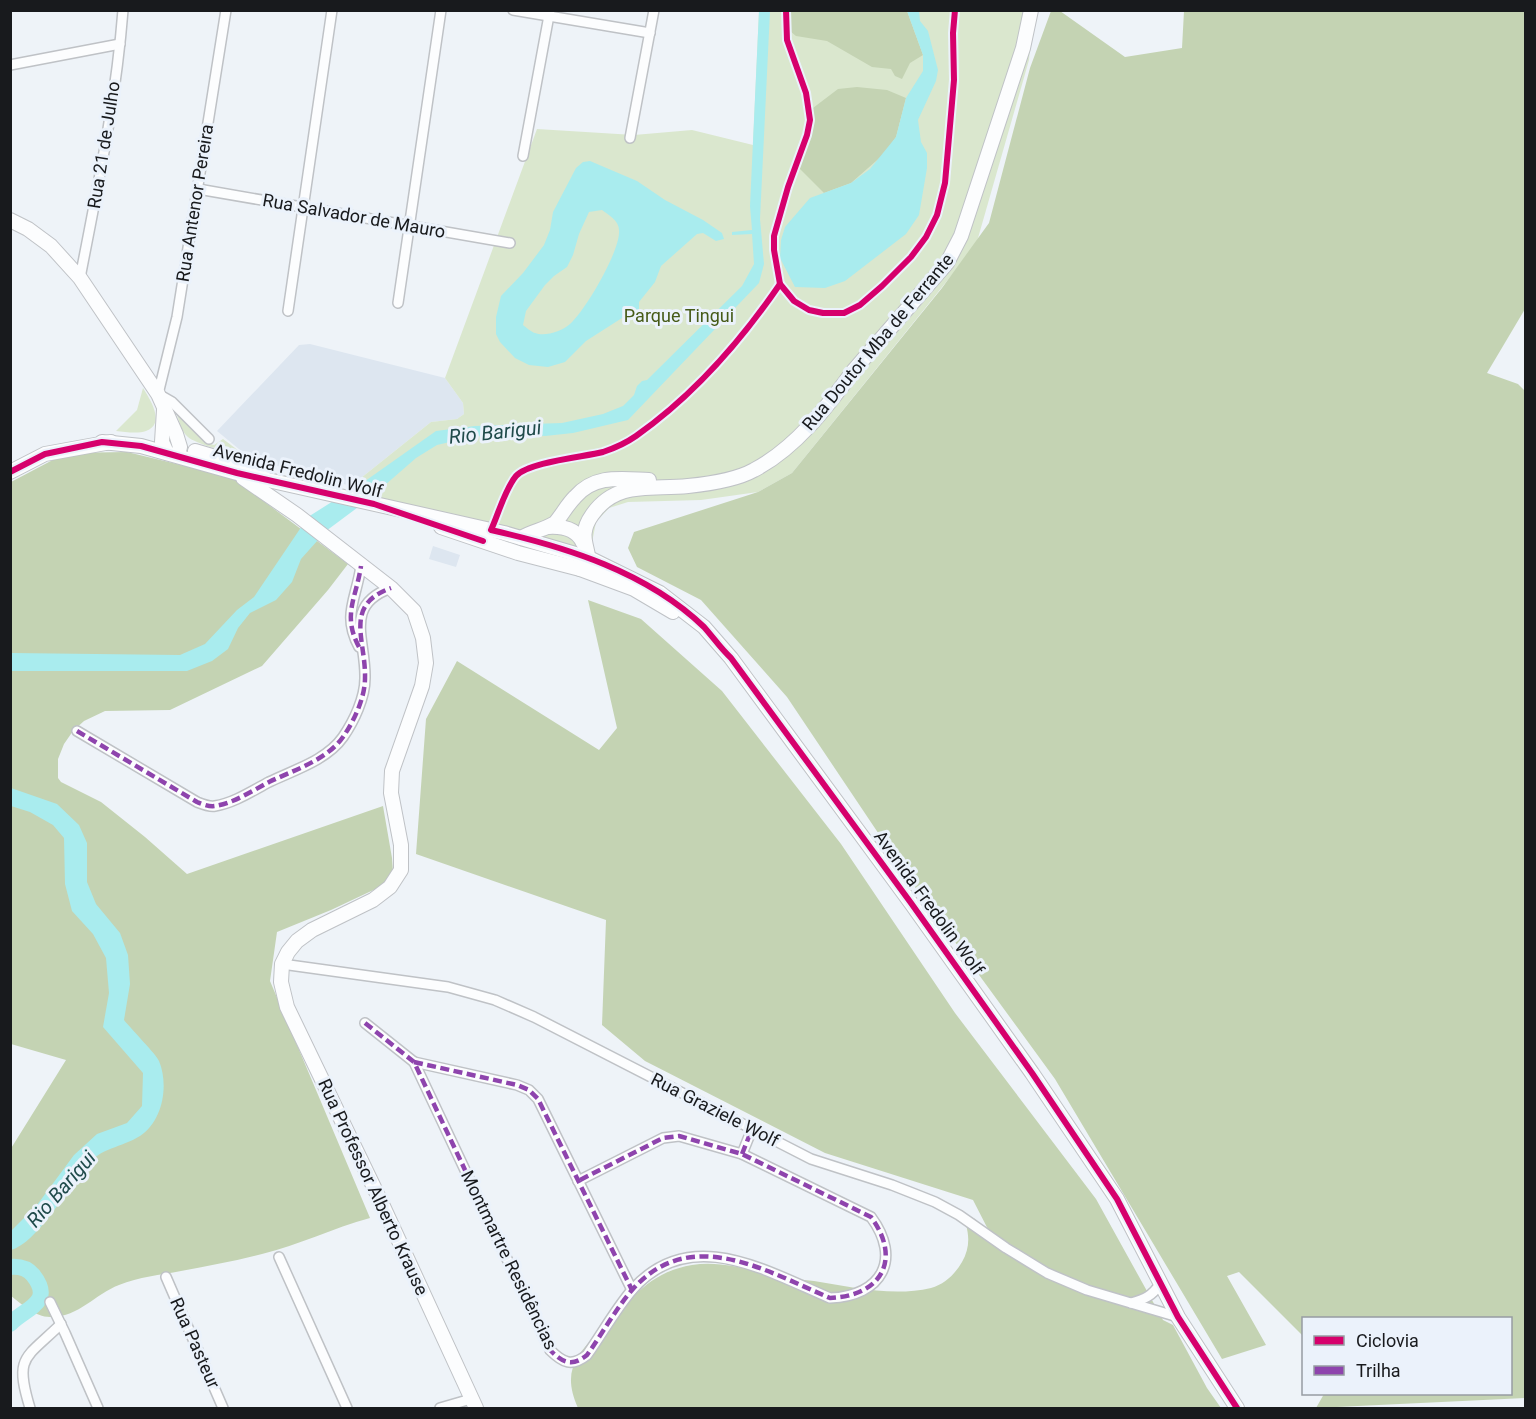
<svg xmlns="http://www.w3.org/2000/svg" width="1536" height="1419" font-family="Roboto,sans-serif">
  <rect width="100%" height="100%" fill="#eef3f8"/>
  <!-- built -->
  <g fill="#dde6f0">
    <polygon points="310,344 445,378 463,403 464,414 457,419 431,422 351,486 251,459 217,431 299,345"/>
    <polygon points="433,546 460,555 456,567 429,559"/>
  </g>
  <!-- green -->
  <g fill="#dae7ce">
    <polygon points="759,11 1033,11 1029,60 976,245 792,473 758,492 701,500 628,502 609,508 596,522 589,558 347,493 351,486 431,422 457,419 464,414 463,403 445,378 537,129 634,135 692,130 753,145"/>
    <path d="M143,388C150,399 166,424 146,431C138,434 125,432 116,431L137,410Z"/>
    <path d="M179,413L207,443L214,445L223,439L239,451C230,454 196,444 188,437C181,431 180,423 177,415Z"/>
  </g>
  <!-- forest -->
  <g fill="#c4d3b3">
    <polygon points="789,11 907,11 923,55 910,63 902,79 895,76 891,69 872,67 827,41 796,36 790,31"/>
    <polygon points="1051,11 1060,11 1125,57 1182,48 1184,11 1525,11 1525,309 1487,373 1518,384 1526,392 1525,1398 1316,1408 1324,1394 1510,1394 1510,1318 1304,1318 1303,1336 1239,1272 1227,1276 1266,1345 1222,1359 1055,1079 909,879 787,697 701,600 637,567 628,548 634,532 758,492 792,473 942,288 989,223 1030,68"/>
    <polygon points="857,87 887,90 906,98 896,137 884,154 851,183 824,193 798,167 812,130 813,108 838,89"/>
    <path d="M127,452L231,477L348,564L328,590L262,666L170,710L105,711L84,721L73,731L64,744L58,759V778L61,782L101,802L145,837L187,874L383,806L392,858L393,872L384,885L331,910L277,932L270,981L370,1218C333,1228 299,1245 262,1254C235,1261 208,1266 181,1271C160,1275 139,1277 119,1285C95,1294 78,1318 50,1317C35,1317 22,1304 11,1296L10,1150L66,1060L11,1044V482L66,453Z"/>
    <path d="M588,600L641,619L722,691L841,844L955,1013L1096,1199L1163,1320L1173,1325L1207,1388L1221,1408H578C563,1374 573,1358 598,1333C630,1302 646,1273 692,1265C724,1260 755,1272 786,1278C795,1279 805,1280 814,1281C853,1287 892,1297 931,1288C945,1284 955,1274 962,1262C972,1245 969,1227 960,1211L975,1219L994,1241L973,1200L825,1153L645,1061L602,1025L606,920L416,854L426,719L457,661L599,750L617,728Z"/>
  </g>
  <!-- water -->
  <g fill="#a9ecee" fill-rule="evenodd">
    <polygon points="759,11 770,11 760,219 764,264 759,283 628,420 573,433 545,436 515,433 471,437 437,445 416,458 369,499 326,531 301,559 292,582 276,600 250,613 238,628 228,649 212,661 187,671 11,671 11,653 180,655 205,644 237,610 254,597 308,517 368,479 436,431 475,426 562,423 603,414 623,406 634,395 637,386 642,381 647,380 742,286 754,264 752,234 732,235 732,232 752,230 750,206"/>
    <polygon points="907,11 919,11 920,21 928,31 938,70 936,81 918,120 921,142 927,153 927,168 919,215 906,234 845,281 825,288 795,287 780,258 781,240 785,227 810,198 851,183 870,169 896,137 906,98 923,71 923,55"/>
    <path d="M590,161L637,181L665,200L703,220L722,233L724,239L716,241L703,233L697,234L661,266L655,282L639,302V314L636,316L622,318L586,341L565,362L548,367L529,365L515,358L500,342L496,334V317L501,296L523,273L544,245L550,230L553,212L576,168L583,162ZM602,210C609,215 619,221 619,230C621,250 585,311 570,324C562,331 545,337 535,333C531,332 526,327 523,325L526,311L545,285L554,276L567,267L573,255L579,234L589,212Z"/>
    <path d="M11,788L57,804L79,825L87,843V882L96,904L120,933L128,955L130,984L124,1020C131,1029 157,1055 159,1061C169,1085 163,1121 140,1136C121,1148 101,1147 85,1167C67,1189 37,1243 11,1250V1231L37,1205L74,1155L97,1134L127,1123L142,1106L143,1073L103,1027L109,993L106,958L93,934L72,911L65,884L64,838L53,825L30,812L11,806Z"/>
  </g>
  <g fill="none" stroke-linecap="round" stroke-linejoin="round">
    <!-- river -->
    <path stroke="#a9ecee" stroke-width="16" d="M10,1267C20,1266 27,1268 33,1275C55,1303 25,1308 10,1324"/>
    <defs>
      <g id="street">
        <polyline points="513,10 650,33"/>
        <polyline points="10,65 120,44"/>
        <polyline points="630,138 654,10"/>
        <polyline points="523,156 550,10"/>
        <polyline points="198,189 510,243"/>
        <path d="M80,278C97,190 116,101 123,10"/>
        <polyline points="398,303 441,10"/>
        <polyline points="288,311 332,10"/>
        <polyline points="209,439 172,402 158,394 177,317 226,10"/>
        <path d="M359,647C342,615 356,600 361,566"/>
        <path d="M77,731L197,802C202,804 209,807 215,806C234,803 252,791 269,782C294,770 327,760 343,737C354,721 365,698 365,678C366,640 343,605 391,588"/>
        <polyline points="282,964 448,987 495,1000 534,1017 811,1159 892,1185 935,1202 959,1215 1006,1248 1047,1273 1087,1290 1178,1317"/>
        <path d="M365,1023L414,1062L550,1350C563,1363 572,1367 587,1355C602,1334 615,1310 632,1290C690,1224 766,1271 830,1298C882,1296 902,1259 871,1217L742,1154L679,1136L663,1138L578,1181"/>
        <polyline points="414,1062 517,1085 529,1090 538,1099 632,1290"/>
        <polyline points="742,1154 752,1129"/>
        <polyline points="279,1257 347,1408"/>
        <polyline points="166,1277 223,1408"/>
        <polyline points="50,1302 65,1333 98,1408"/>
        <path d="M1131,1303C1145,1299 1152,1296 1160,1284"/>
        <path d="M30,1408C14,1356 25,1359 61,1324"/>
        <polyline points="440,1408 471,1399"/>
      </g>
      <g id="secondary">
        <polyline points="10,220 28,229 51,246 80,278 158,394 176,434 180,447 178,455"/>
        <polyline points="164,410 162,442 167,453"/>
        <polyline points="102,442 141,446 237,473 504,533 589,558 660,593 704,627 731,658 911,903 1032,1073 1117,1199 1178,1317 1237,1408"/>
        <polyline points="195,451 263,471"/>
        <polyline points="10,472 45,454 111,442"/>
        <polyline points="243,478 297,515 391,588 414,611 423,638 426,663 422,686 392,771 391,793 401,845 401,870 390,887 373,900 312,930 297,941 288,952 282,964 281,982 287,1007 382,1204 476,1408"/>
        <polyline points="441,527 518,553 580,569 634,589 673,612"/>
        <path d="M548,527C563,526 577,529 583,543"/>
        <path d="M521,538C532,531 544,530 555,523C562,515 567,505 575,497C595,474 621,479 649,480"/>
        <path d="M580,569L587,567C593,550 575,539 592,515C616,480 651,490 688,486C708,484 736,480 754,470C796,448 827,407 854,370L947,263L961,236L1023,48L1031,10"/>
      </g>
    </defs>
    <!-- street casing -->
    <use href="#street" stroke="#bfc2c6" stroke-width="12"/>
    <!-- secondary casing -->
    <use href="#secondary" stroke="#bfc2c6" stroke-width="16"/>
    <!-- street -->
    <use href="#street" stroke="#fcfdfe" stroke-width="9"/>
    <!-- secondary -->
    <use href="#secondary" stroke="#fcfdfe" stroke-width="14"/>
    <!-- quiet -->
    <g stroke="#8e44ad" stroke-width="4.5" stroke-dasharray="9 4.5" stroke-linecap="butt">
      <path d="M359,647C342,615 356,599 361,566"/>
      <path d="M77,731L197,802C202,804 209,807 215,806C234,803 252,791 269,782C294,770 327,760 343,737C354,721 365,698 365,678C366,640 343,605 391,588"/>
      <path d="M365,1023L414,1062L550,1350C563,1363 572,1367 587,1355C602,1334 615,1310 632,1290C690,1224 766,1271 830,1298C882,1296 902,1259 871,1217L742,1154L679,1136L663,1138L578,1181"/>
      <polyline points="414,1062 517,1085 529,1090 538,1099 632,1290"/>
      <polyline points="742,1154 752,1129"/>
    </g>
    <defs>
      <g id="cycleway">
        <path d="M955,10L953,33L954,80L945,183L937,215L926,237L911,257L882,286L860,305L844,313H823L809,310L794,301L780,284C741,341 693,396 636,436C626,443 615,448 603,452C583,457 528,462 516,476C505,489 498,515 491,530C566,547 647,572 704,627C713,637 721,649 731,658L911,903L1032,1073L1117,1199L1178,1317L1237,1408"/>
        <polyline points="780,284 774,250 774,236 788,187 807,135 810,120 806,93 787,40 786,10"/>
        <polyline points="10,472 45,454 102,442 141,446 237,473 374,504 483,541"/>
      </g>
    </defs>
    <!-- cycleway casing -->
    <use href="#cycleway" stroke="#ebf2fb" stroke-width="10"/>
    <!-- cycleway -->
    <use href="#cycleway" stroke="#d6006c" stroke-width="6"/>
  </g>
  <g text-anchor="middle" stroke-width="6" stroke-linejoin="round" paint-order="stroke">
    <!-- street labels -->
    <g font-size="18" fill="#181a1d" stroke="#ebf2fb">
      <text transform="translate(104 145) rotate(-81)" y="6">Rua 21 de Julho</text>
      <text transform="translate(195 203) rotate(-81)" y="6">Rua Antenor Pereira</text>
      <text transform="translate(354 216) rotate(10)" y="6">Rua Salvador de Mauro</text>
      <text transform="translate(878 342) rotate(-50)" y="6">Rua Doutor Mba de Ferrante</text>
      <text transform="translate(298 471) rotate(14)" y="6">Avenida Fredolin Wolf</text>
      <text transform="translate(929 903) rotate(54)" y="6">Avenida Fredolin Wolf</text>
      <text transform="translate(715 1110) rotate(27)" y="6">Rua Graziele Wolf</text>
      <text transform="translate(373 1187) rotate(65)" y="6">Rua Professor Alberto Krause</text>
      <text transform="translate(509 1260) rotate(64)" y="6">Montmartre Residências</text>
      <text transform="translate(195 1343) rotate(66)" y="6">Rua Pasteur</text>
    </g>
    <!-- park labels -->
    <g font-size="18" fill="#465b18" stroke="#ebf2fb">
      <text x="679" y="322">Parque Tingui</text>
    </g>
    <!-- water labels -->
    <g font-size="20" font-style="italic" fill="#1f4a4a" stroke="#ebf2fb">
      <text transform="translate(495 432) rotate(-6)" y="7">Rio Barigui</text>
      <text transform="translate(61 1189) rotate(-49)" y="7">Rio Barigui</text>
    </g>
  </g>
  <!-- border -->
  <rect width="1536" height="1419" fill="none" stroke="#181a1d" stroke-width="24"/>
  <!-- legend -->
  <rect x="1302" y="1317" width="210" height="78" fill="#ebf2fb" stroke="#979ca2" stroke-width="1.5"/>
  <rect x="1314" y="1336" width="30" height="9" fill="#d6006c" stroke="#979ca2" stroke-width="1.5"/>
  <text x="1356" y="1347" font-size="18" fill="#181a1d">Ciclovia</text>
  <rect x="1314" y="1366" width="30" height="9" fill="#8e44ad" stroke="#979ca2" stroke-width="1.5"/>
  <text x="1356" y="1377" font-size="18" fill="#181a1d">Trilha</text>
</svg>
